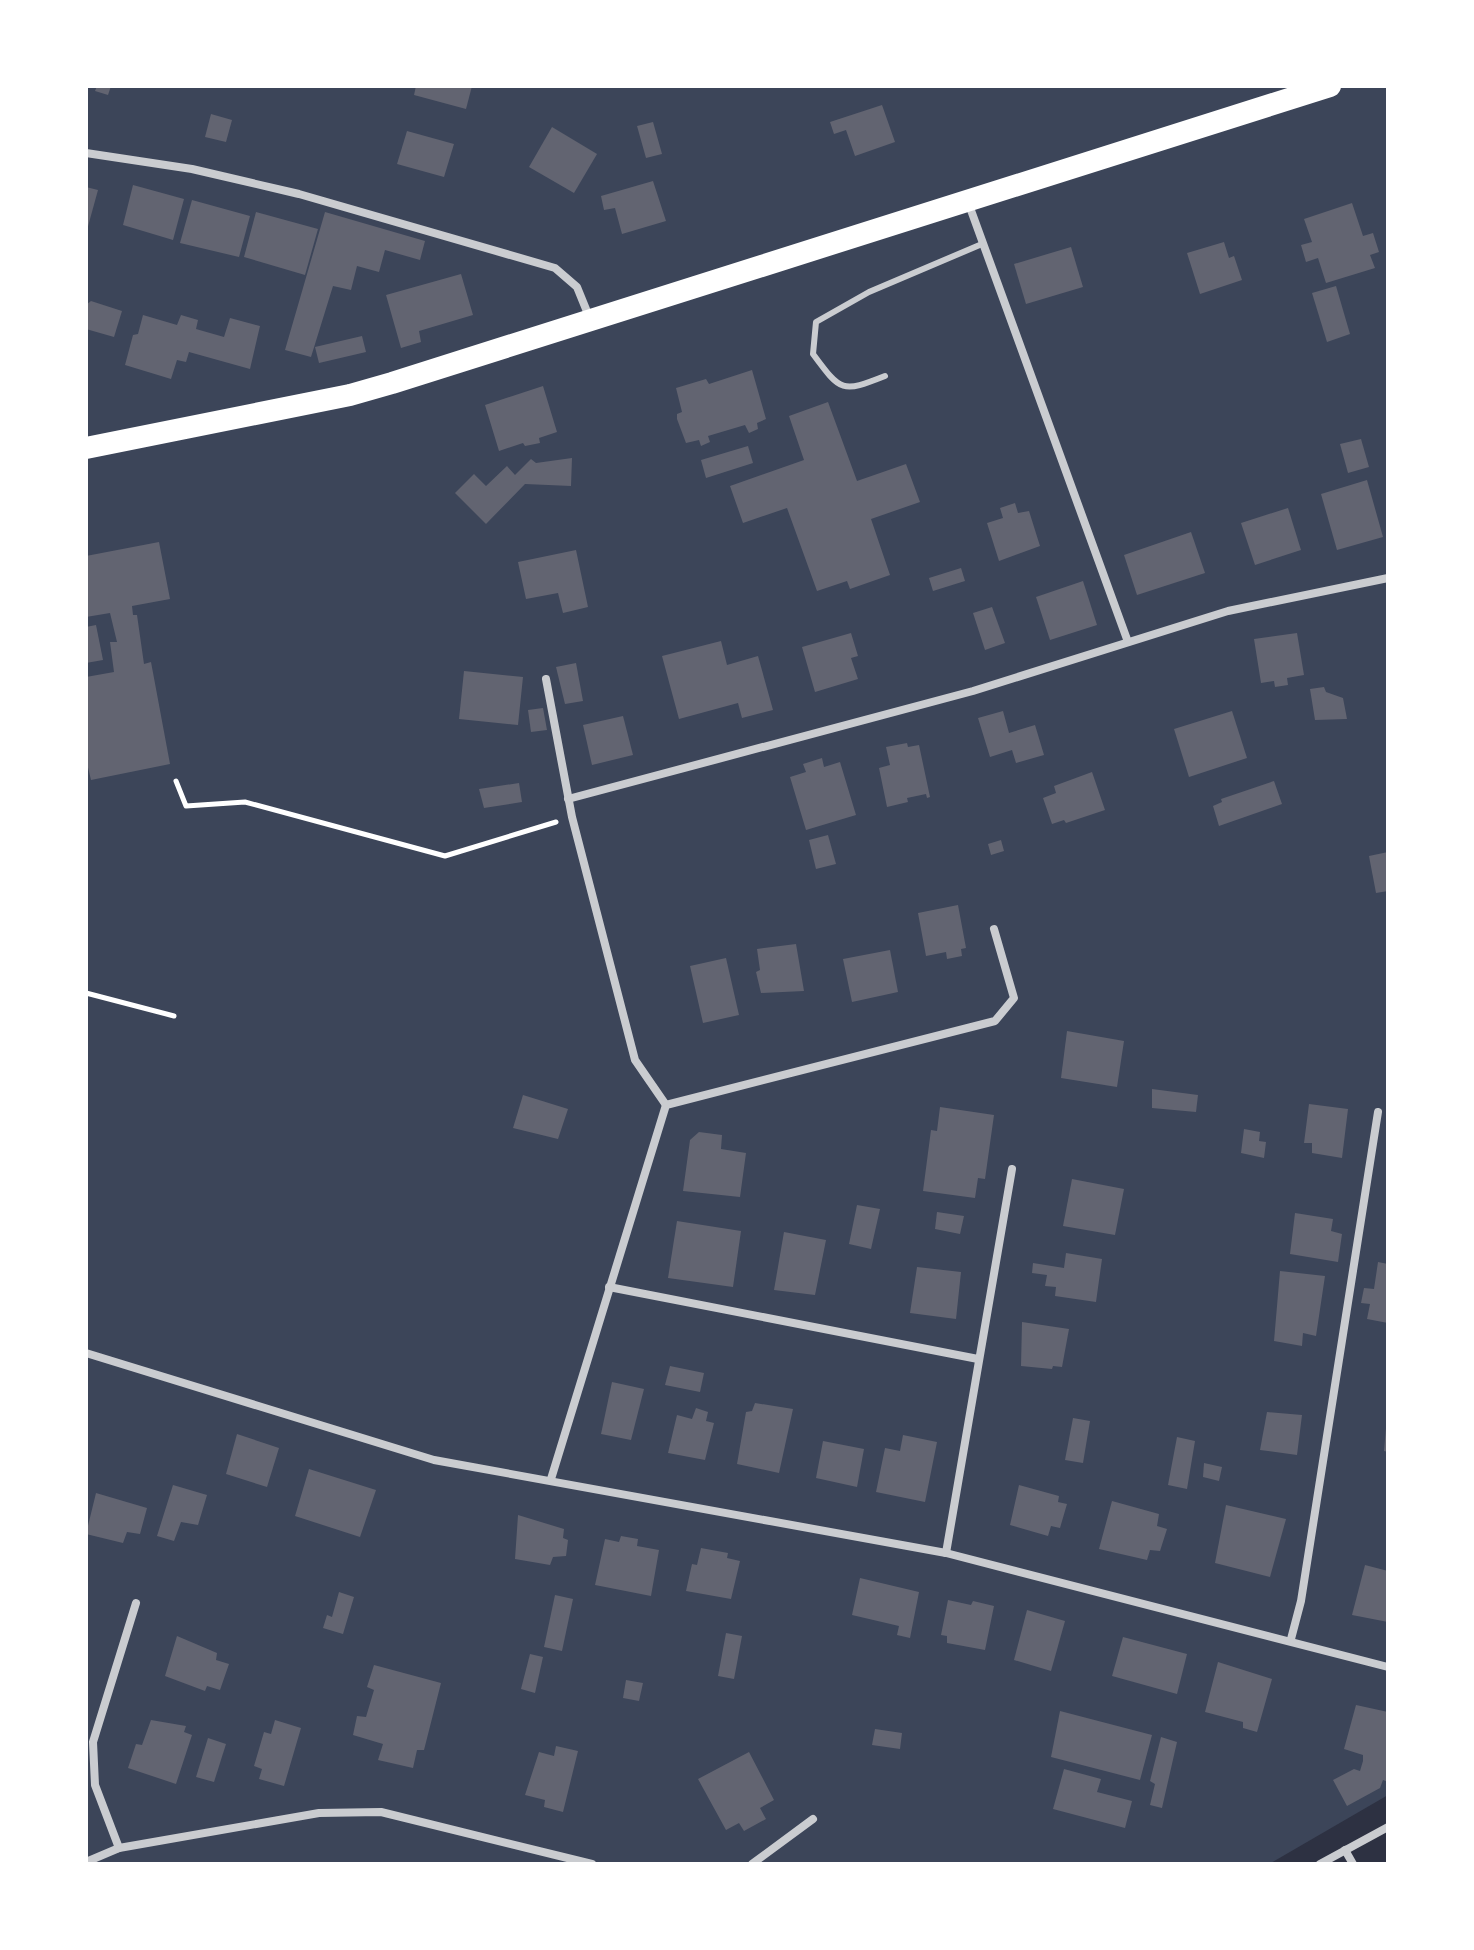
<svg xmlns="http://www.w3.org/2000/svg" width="1474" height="1950" font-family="'Work Sans',sans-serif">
  <rect width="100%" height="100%" fill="#2d3142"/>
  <!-- green -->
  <polygon fill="#3c4559" points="86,86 1388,86 1388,1795 1269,1864 86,1864"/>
  <!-- building -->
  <g fill="#626471">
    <polygon points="97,86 111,86 108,95 95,91"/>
    <polygon points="416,86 472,86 466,109 414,95"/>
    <polygon points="882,105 895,142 855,156 846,130 834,134 830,122"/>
    <polygon points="211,114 232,120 226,142 205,137"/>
    <polygon points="653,122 662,154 646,158 637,126"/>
    <polygon points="552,127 597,154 574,193 529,167"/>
    <polygon points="407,131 454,144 444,177 397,164"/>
    <polygon points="653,181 666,221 622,234 615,208 604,210 601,196"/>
    <polygon points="133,185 184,199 173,240 123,225"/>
    <polygon points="86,187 98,190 87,230 86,230"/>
    <polygon points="192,200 250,216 239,257 180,243"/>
    <polygon points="1352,203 1363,236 1373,233 1379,252 1370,255 1375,268 1326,283 1318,258 1306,262 1301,245 1312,242 1304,219"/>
    <polygon points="256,212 318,229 305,275 244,257"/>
    <polygon points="325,212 425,241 420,260 385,250 379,272 357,266 351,290 333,286 311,357 285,350"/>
    <polygon points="1224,242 1229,258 1234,256 1242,280 1200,294 1187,253"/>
    <polygon points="1071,247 1083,287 1026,304 1014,264"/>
    <polygon points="461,274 473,315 419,331 421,342 401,348 386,295"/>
    <polygon points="1336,286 1350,334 1327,342 1312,293"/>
    <polygon points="91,301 122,311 114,337 86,329 86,305"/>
    <polygon points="143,315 177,325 181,315 198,320 196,329 224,337 230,318 260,326 250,369 189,352 186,362 177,360 171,379 125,365 133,335 138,334"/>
    <polygon points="362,336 366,352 319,363 315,347"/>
    <polygon points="752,370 766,419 757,423 758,429 749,433 745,425 708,436 710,442 701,446 699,440 686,443 677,419 677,414 682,412 676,388 706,379 709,384"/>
    <polygon points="543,386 557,432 539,438 540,443 525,446 523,443 499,451 485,405"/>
    <polygon points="828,402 857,481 906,464 920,502 871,519 890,575 850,589 847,581 817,591 787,508 743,523 730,486 804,460 789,416"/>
    <polygon points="1361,439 1369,467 1348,473 1340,444"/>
    <polygon points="748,446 753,463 706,478 701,460"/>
    <polygon points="572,458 571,486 525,484 486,524 455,493 474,474 486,486 507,466 515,475 531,459 536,463"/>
    <polygon points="1367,480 1383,537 1337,550 1321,494"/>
    <polygon points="1015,503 1018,513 1029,511 1040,546 999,561 987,523 1003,518 1000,508"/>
    <polygon points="1288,508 1301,550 1255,565 1241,523"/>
    <polygon points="1191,532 1205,573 1137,595 1124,555"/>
    <polygon points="159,542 170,599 132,606 133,615 137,615 144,664 151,662 170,764 91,780 86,759 86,677 114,672 110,642 117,642 110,613 86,617 86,556"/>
    <polygon points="576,550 588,607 563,613 558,593 526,599 518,562"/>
    <polygon points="961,568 965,581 933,591 929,578"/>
    <polygon points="1083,581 1097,625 1050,640 1036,597"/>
    <polygon points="992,607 1005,643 985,650 973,613"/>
    <polygon points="96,625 103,660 86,663 86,627"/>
    <polygon points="851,633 858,656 851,658 858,679 815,692 802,647"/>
    <polygon points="1297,633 1304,675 1287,678 1288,685 1275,687 1274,681 1261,683 1254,639"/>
    <polygon points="721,641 727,665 758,656 773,710 742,718 738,703 679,719 662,656"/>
    <polygon points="576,663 583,701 565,704 556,667"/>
    <polygon points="464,671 523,677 518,725 459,719"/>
    <polygon points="1324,687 1326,692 1343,698 1347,719 1315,720 1310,689"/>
    <polygon points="543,708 547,730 531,732 528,710"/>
    <polygon points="1003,711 1009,733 1035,725 1044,755 1016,763 1012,750 990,757 978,718"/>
    <polygon points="1232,711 1247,758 1189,777 1174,729"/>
    <polygon points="623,716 633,755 592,765 583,725"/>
    <polygon points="907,743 908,747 919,745 930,797 927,798 926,794 907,798 908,802 887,807 879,768 890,765 886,747"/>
    <polygon points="822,758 824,767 840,762 856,815 806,830 790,777 806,772 803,764"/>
    <polygon points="1092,772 1105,810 1066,823 1064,820 1052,824 1043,798 1056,793 1054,786"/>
    <polygon points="1274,781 1282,804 1219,826 1213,806 1222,802 1221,799"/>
    <polygon points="519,783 522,802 484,808 479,789"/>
    <polygon points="828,835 836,864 816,869 809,840"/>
    <polygon points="1001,840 1004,851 991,855 988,844"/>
    <polygon points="1388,852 1388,891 1376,893 1369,856"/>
    <polygon points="958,905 966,948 961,949 962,956 947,959 946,952 926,956 918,913"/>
    <polygon points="796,944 804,991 761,993 756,972 760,970 757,949"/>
    <polygon points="890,950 898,992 852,1002 843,959"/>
    <polygon points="726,958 739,1015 703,1023 690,966"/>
    <polygon points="1067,1031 1124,1041 1117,1087 1061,1078"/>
    <polygon points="1152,1089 1198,1095 1196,1112 1152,1108"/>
    <polygon points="523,1095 568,1109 558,1139 513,1128"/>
    <polygon points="1309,1104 1348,1109 1342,1158 1312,1153 1312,1143 1304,1143"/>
    <polygon points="940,1107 994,1115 985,1179 978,1178 975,1198 923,1191 931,1130 937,1131"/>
    <polygon points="1244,1129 1260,1132 1259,1141 1266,1142 1264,1158 1241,1153"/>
    <polygon points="699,1132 722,1135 721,1149 746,1153 740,1197 683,1191 690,1140"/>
    <polygon points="1072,1179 1124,1189 1115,1235 1063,1226"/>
    <polygon points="857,1205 880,1209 871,1249 849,1244"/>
    <polygon points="937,1212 964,1216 960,1234 935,1229"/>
    <polygon points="1295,1213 1333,1219 1331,1231 1342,1234 1338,1262 1290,1254"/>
    <polygon points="677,1221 741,1231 733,1287 668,1278"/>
    <polygon points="784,1232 826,1240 815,1295 774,1290"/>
    <polygon points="1066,1253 1102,1259 1096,1302 1055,1296 1056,1287 1045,1286 1047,1275 1032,1273 1033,1263 1064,1268"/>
    <polygon points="1378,1262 1388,1264 1388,1323 1367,1319 1370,1304 1361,1303 1364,1288 1374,1289"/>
    <polygon points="917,1267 961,1272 956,1319 910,1313"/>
    <polygon points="1280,1271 1325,1276 1316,1336 1303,1333 1302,1346 1274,1341"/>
    <polygon points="1022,1322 1069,1329 1062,1367 1053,1366 1052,1369 1021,1366"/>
    <polygon points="670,1366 704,1373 700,1392 665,1385"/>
    <polygon points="612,1382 644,1389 631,1440 601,1434"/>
    <polygon points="755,1403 793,1409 779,1473 737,1464 746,1412 752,1411"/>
    <polygon points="696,1408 708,1412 706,1421 714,1423 705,1460 668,1453 677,1415 692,1419"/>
    <polygon points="1267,1412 1302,1415 1297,1455 1260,1450"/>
    <polygon points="1073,1418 1090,1421 1083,1463 1065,1460"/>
    <polygon points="1386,1428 1388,1428 1388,1452 1384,1451"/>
    <polygon points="237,1434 279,1448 267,1487 226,1474"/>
    <polygon points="903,1435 937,1442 925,1502 876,1492 885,1448 900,1451"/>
    <polygon points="1177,1437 1195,1441 1187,1489 1168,1485"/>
    <polygon points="823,1441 864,1449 857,1487 816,1478"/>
    <polygon points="1204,1463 1222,1467 1219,1481 1203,1477"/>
    <polygon points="309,1469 376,1490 360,1537 295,1516"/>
    <polygon points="173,1485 207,1495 198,1525 181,1522 174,1541 157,1536"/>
    <polygon points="1019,1485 1059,1496 1058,1502 1067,1504 1060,1528 1051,1526 1048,1536 1010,1525"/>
    <polygon points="96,1493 147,1508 140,1534 127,1532 123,1543 86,1534"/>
    <polygon points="1112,1501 1159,1514 1157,1526 1167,1529 1160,1551 1150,1550 1147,1560 1099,1549"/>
    <polygon points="1226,1505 1286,1519 1270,1577 1215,1563"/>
    <polygon points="518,1515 564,1529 563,1538 568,1540 566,1556 553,1557 550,1565 515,1559"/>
    <polygon points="621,1536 638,1539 637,1546 659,1550 651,1596 595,1585 605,1539 619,1542"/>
    <polygon points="701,1548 728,1553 727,1558 740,1561 731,1599 686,1591 692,1564 697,1565"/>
    <polygon points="1365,1565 1388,1571 1388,1622 1352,1615"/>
    <polygon points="860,1578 919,1592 910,1638 897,1635 899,1626 852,1615"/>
    <polygon points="339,1592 354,1597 343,1634 323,1628 327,1615 332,1617"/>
    <polygon points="555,1595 573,1599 562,1651 544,1647"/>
    <polygon points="948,1600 971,1605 973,1601 994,1606 985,1650 947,1643 947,1636 941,1635"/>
    <polygon points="1027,1610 1065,1621 1051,1671 1014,1660"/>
    <polygon points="726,1633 742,1636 734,1679 718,1676"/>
    <polygon points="177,1636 217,1653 216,1660 229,1664 220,1690 207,1686 205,1691 165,1676"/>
    <polygon points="1123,1637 1187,1654 1177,1694 1112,1676"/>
    <polygon points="530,1654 543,1657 535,1693 521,1689"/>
    <polygon points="1218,1662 1272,1679 1257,1732 1243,1728 1243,1722 1205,1712"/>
    <polygon points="374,1665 441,1683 424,1750 417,1750 413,1768 378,1760 383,1744 353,1735 357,1716 366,1717 374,1690 367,1687"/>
    <polygon points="626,1680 643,1683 639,1701 623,1698"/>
    <polygon points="1356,1705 1388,1712 1388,1782 1383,1780 1380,1788 1347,1806 1333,1780 1354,1769 1360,1771 1363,1761 1363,1755 1344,1749"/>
    <polygon points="1060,1711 1152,1735 1140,1780 1051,1757"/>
    <polygon points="151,1720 186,1726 184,1732 192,1735 176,1784 128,1768 136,1744 142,1745"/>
    <polygon points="275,1720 301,1728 284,1786 259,1779 262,1769 254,1766 264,1732 271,1734"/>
    <polygon points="875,1729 902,1733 900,1749 872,1745"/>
    <polygon points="1161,1737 1177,1742 1162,1808 1150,1805 1155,1784 1150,1781"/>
    <polygon points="208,1738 226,1744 214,1782 196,1777"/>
    <polygon points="556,1746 578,1751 563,1812 544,1807 545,1800 525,1795 539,1752 554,1756"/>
    <polygon points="749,1752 774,1800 760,1808 766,1819 744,1831 739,1823 726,1830 698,1779"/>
    <polygon points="1064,1769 1101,1779 1097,1792 1132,1801 1125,1828 1053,1809"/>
  </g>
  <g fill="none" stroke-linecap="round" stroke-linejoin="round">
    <!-- path -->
    <g stroke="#fff" stroke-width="5">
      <polyline points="176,781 186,806 245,802 445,856 556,822"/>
      <polyline points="86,993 174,1016"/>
    </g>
    <!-- service -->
    <path stroke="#caccd0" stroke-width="6" d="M885,376C842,393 841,392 813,354L816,322L869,292L982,244"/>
    <!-- minor -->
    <g stroke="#caccd0" stroke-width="8">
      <polyline points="86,153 192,169 299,194 555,268 577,287 590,319"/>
      <polyline points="968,202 1128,642"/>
      <polyline points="546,679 572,817 635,1060 666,1105"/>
      <polyline points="568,799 973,691 1228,611 1388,578"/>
      <polyline points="609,1287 978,1359"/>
      <polyline points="86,1353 434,1460 946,1553 1388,1667"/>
      <polyline points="551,1479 666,1105 995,1021 1014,998 994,929"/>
      <polyline points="946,1553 1012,1169"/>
      <polyline points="1291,1639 1301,1601 1378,1112"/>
      <polyline points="119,1848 95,1785 93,1742 136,1603"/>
      <polyline points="1345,1850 1353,1864"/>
      <polyline points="86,1862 119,1848 319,1813 381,1812 592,1864"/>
      <polyline points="752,1864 813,1819"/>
      <polyline points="1320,1864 1388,1827"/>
    </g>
    <!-- trunk -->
    <polyline stroke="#fff" stroke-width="22" points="86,448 350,395 392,383 1330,86"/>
  </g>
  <!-- border -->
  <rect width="1474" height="1950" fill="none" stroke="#ffffff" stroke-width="176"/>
</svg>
